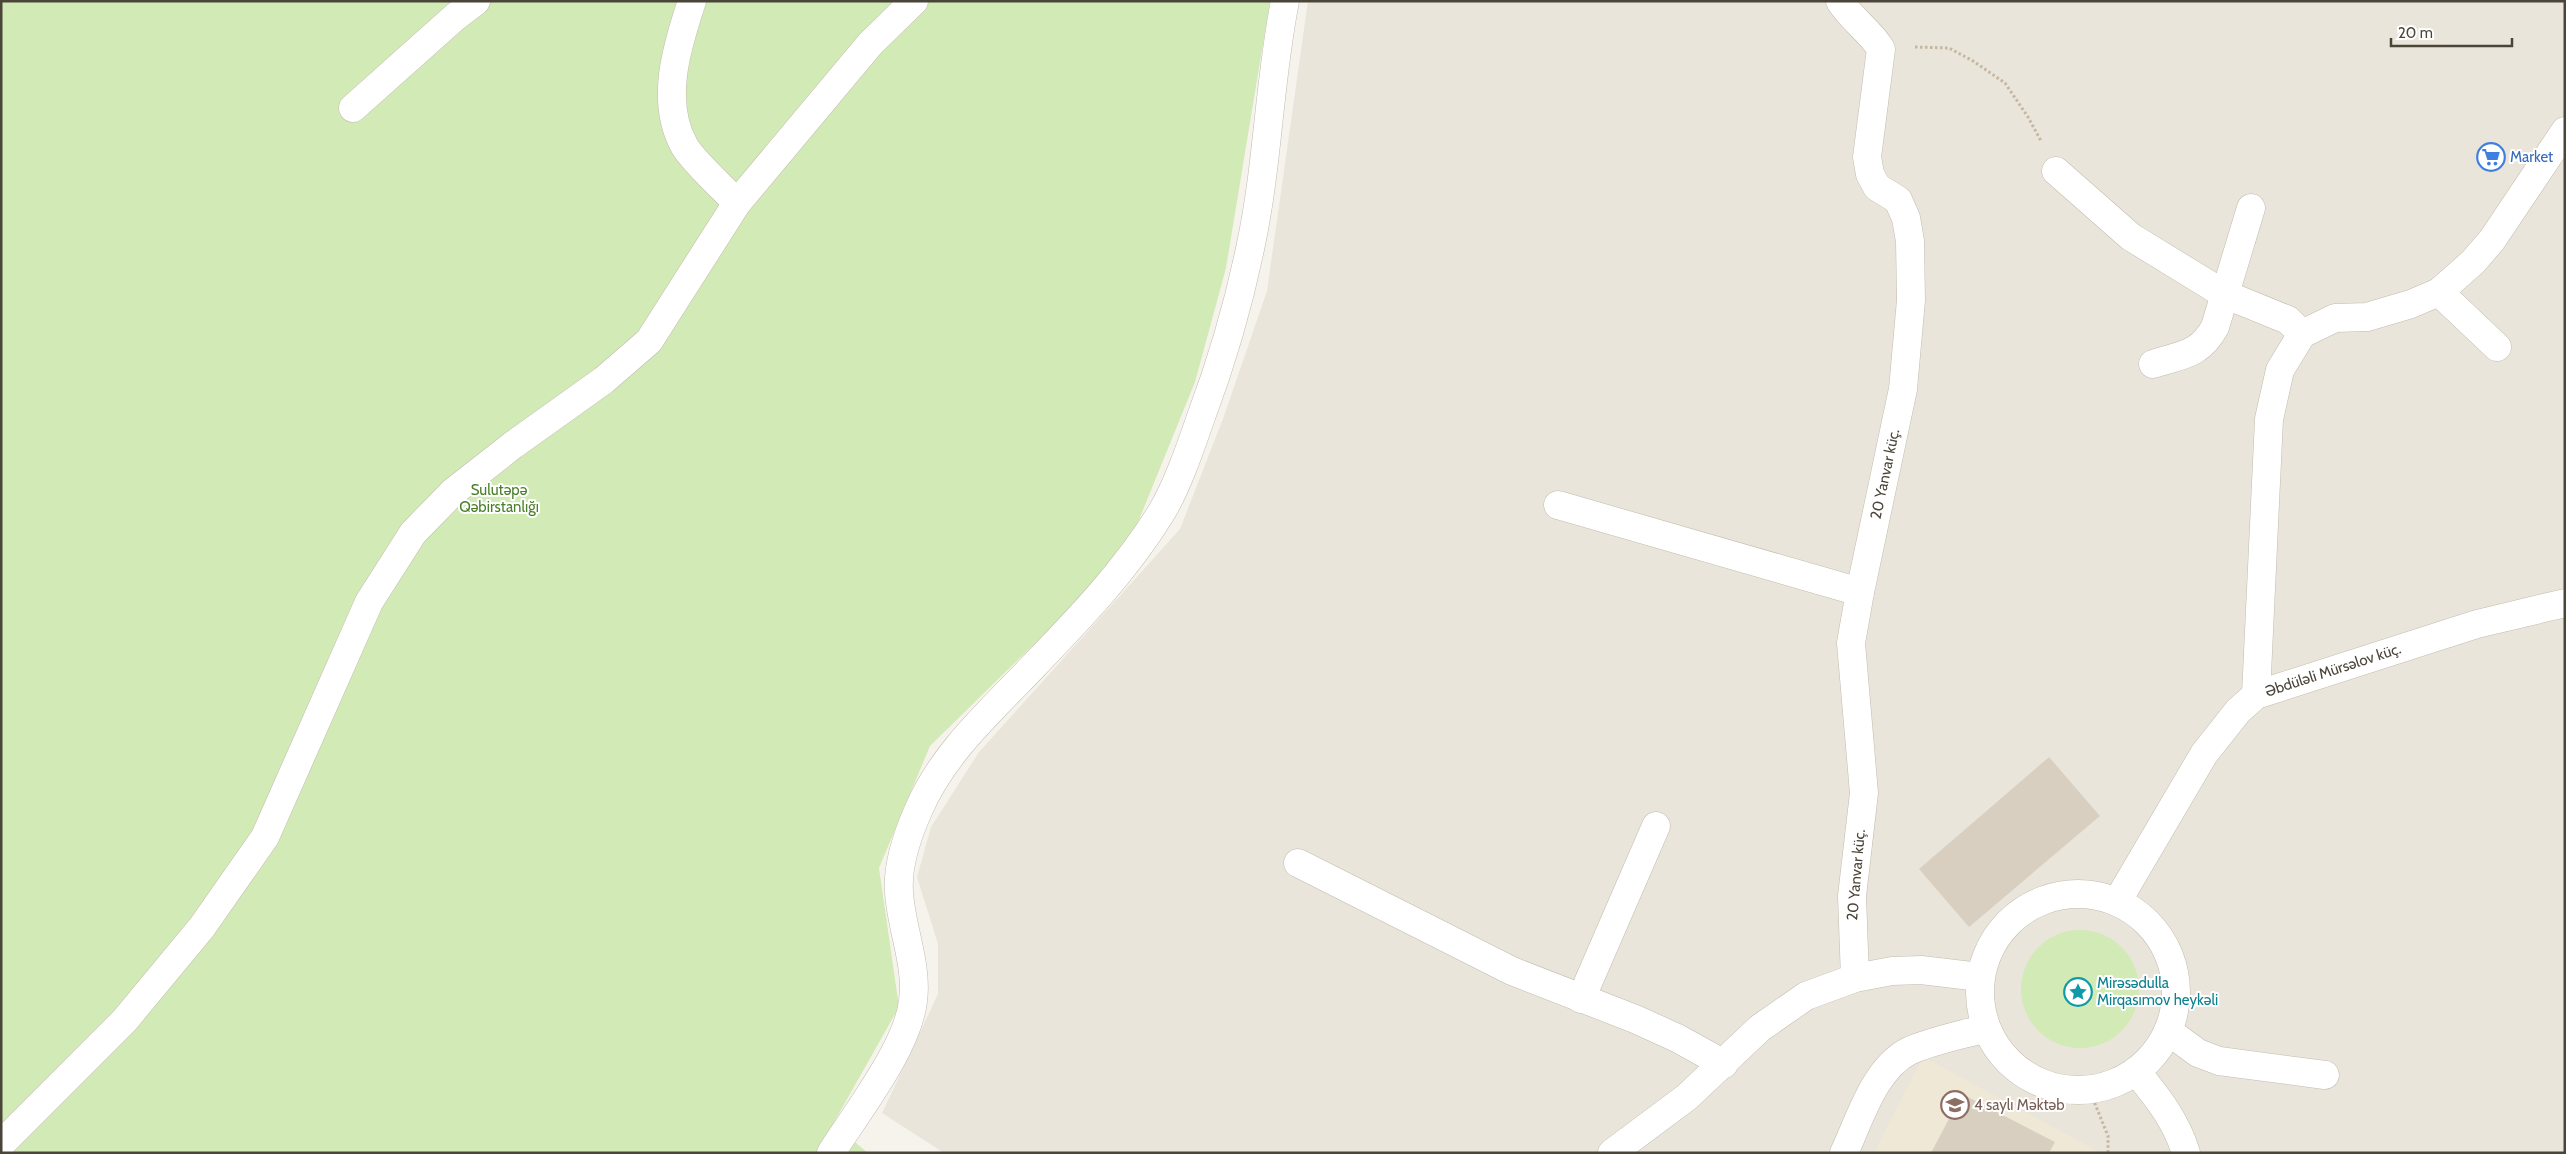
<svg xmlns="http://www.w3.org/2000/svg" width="2566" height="1154" font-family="Cabin,sans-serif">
  <rect width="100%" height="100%" fill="#f6f3ec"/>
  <!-- residential -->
  <polygon fill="#eae5da" points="1308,1 2565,1 2565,1153 944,1153 882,1113 938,994 938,944 917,877 931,827 979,752 1180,529 1224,416 1267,291"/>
  <!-- education -->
  <polygon fill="#efe8d6" points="1923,1057 2101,1153 1874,1153"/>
  <!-- green -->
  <g fill="#d2eab5">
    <polygon points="1,1 1270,1 1226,268 1195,382 1134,532 1084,595 930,746 879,868 899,1007 833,1124 868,1153 1,1153"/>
    <circle cx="2080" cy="989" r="59"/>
  </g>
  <!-- building -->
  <g fill="#d8cfc1">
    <polygon points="2049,757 2100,816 1969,927 1919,869"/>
    <polygon points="1962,1094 2055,1142 2049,1153 1931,1153"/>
  </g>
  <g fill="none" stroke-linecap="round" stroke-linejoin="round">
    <defs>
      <g id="minor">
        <path d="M692,1C677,46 659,102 685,147C694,162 724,189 737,203"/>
        <path d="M1840,1C1852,20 1870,31 1881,49L1867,157L1870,174L1877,187L1898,200L1906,218L1910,241L1911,300L1903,389L1860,592L1851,643L1864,793L1852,896L1855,978"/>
        <polyline points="353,108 455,17 476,1"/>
        <polyline points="2056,171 2131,237 2224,294 2288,320 2302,334 2335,318 2367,317 2411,304 2439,292 2473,262 2492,240 2565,131"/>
        <polyline points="2439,292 2497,347"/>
        <path d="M2153,364C2181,355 2200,355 2215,327L2251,208"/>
        <polyline points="1558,505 1860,592"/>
        <polyline points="2256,695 2269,419 2280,370 2302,334"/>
        <polyline points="1298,863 1512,971 1635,1019 1677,1038 1724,1064"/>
        <circle cx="2078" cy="992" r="98"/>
        <polyline points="2117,902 2204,754 2238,711 2256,695 2477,624 2565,603"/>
        <polyline points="1581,999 1656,826"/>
        <polyline points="2168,1031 2198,1053 2219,1061 2325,1075"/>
        <path d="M2136,1071C2157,1097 2176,1120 2186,1153"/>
        <polyline points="1,1144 125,1020 202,927 265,837 369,602 413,533 453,492 513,445 604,380 649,341 737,203 870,44 914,1"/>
        <path d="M831,1153C857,1112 908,1047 913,1001C918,965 901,928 899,892C897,865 907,836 918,811C940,759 981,720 1020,680C1071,627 1123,575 1161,513C1177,487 1191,446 1201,417C1222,361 1239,303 1251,244C1268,164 1269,81 1285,1"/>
        <polyline points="1612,1153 1687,1097 1760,1028 1806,996 1855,978 1892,971 1921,970 1980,977"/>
        <path d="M1844,1153C1860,1119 1874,1069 1909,1051C1931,1041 1962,1035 1986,1028"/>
      </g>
    </defs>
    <!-- minor casing -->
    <use href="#minor" stroke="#c2bbae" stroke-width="29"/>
    <!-- path -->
    <g stroke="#c4b79f" stroke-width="3" stroke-dasharray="2.5 2.5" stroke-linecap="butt">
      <polyline points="1915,47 1949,48 1973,61 2005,83 2028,117 2041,141"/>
      <polyline points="2089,1089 2108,1136 2108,1153"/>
    </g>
    <!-- minor -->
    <use href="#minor" stroke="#fff" stroke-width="28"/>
  </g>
  <!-- icons -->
  <defs>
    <symbol id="supermarket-ring" viewBox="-11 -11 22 22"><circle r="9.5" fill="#fff" stroke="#3f7fe0" stroke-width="1.5"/><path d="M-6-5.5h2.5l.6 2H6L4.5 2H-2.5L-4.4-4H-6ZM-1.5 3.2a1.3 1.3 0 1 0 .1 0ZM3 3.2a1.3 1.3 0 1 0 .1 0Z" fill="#3f7fe0"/></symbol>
    <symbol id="sight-ring" viewBox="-11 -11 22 22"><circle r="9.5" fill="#fff" stroke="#0f9aa8" stroke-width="1.5"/><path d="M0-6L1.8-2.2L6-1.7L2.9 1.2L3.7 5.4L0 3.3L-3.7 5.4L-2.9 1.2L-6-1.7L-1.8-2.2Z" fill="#0f9aa8"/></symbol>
    <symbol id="school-ring" viewBox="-11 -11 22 22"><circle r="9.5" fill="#fff" stroke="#8d6e63" stroke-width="1.5"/><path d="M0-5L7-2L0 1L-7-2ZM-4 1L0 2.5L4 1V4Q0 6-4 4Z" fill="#8d6e63"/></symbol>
  </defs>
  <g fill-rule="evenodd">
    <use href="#supermarket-ring" x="2475" y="141" width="32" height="32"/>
    <use href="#sight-ring" x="2062" y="976" width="32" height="32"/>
    <use href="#school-ring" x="1939" y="1089" width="32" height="32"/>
  </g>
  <g text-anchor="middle" stroke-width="4" stroke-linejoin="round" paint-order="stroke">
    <!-- shop labels -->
    <g font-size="15" fill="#366cbe" stroke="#fff" text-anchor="start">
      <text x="2510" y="162">Market</text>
    </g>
    <!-- street labels -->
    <g font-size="15" fill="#4b4439" stroke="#fff">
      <text transform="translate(1885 474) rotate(-78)" y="5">20 Yanvar küç.</text>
      <text transform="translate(2333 670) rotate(-18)" y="5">Əbdüləli Mürsəlov küç.</text>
      <text transform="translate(1856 875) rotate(-85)" y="5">20 Yanvar küç.</text>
    </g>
    <!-- park labels -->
    <g font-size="15" fill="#4a7f2a" stroke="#fff">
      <text x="499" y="495">Sulutəpə<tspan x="499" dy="17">Qəbirstanlığı</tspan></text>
    </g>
    <!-- culture labels -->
    <g font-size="15" fill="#0d838f" stroke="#fff" text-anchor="start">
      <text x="2097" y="988">Mirəsədulla<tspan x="2097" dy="17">Mirqasımov heykəli</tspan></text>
    </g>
    <!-- education labels -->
    <g font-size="15" fill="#785e54" stroke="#fff" text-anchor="start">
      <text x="1974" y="1110">4 saylı Məktəb</text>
    </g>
  </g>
  <!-- border -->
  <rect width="2566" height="1154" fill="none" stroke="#4b4439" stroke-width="5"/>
  <!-- scale -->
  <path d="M2391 38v8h121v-8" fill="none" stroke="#4b4439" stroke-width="2.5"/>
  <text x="2398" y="38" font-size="15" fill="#4b4439" stroke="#ffffff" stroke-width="4" paint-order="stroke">20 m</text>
</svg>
